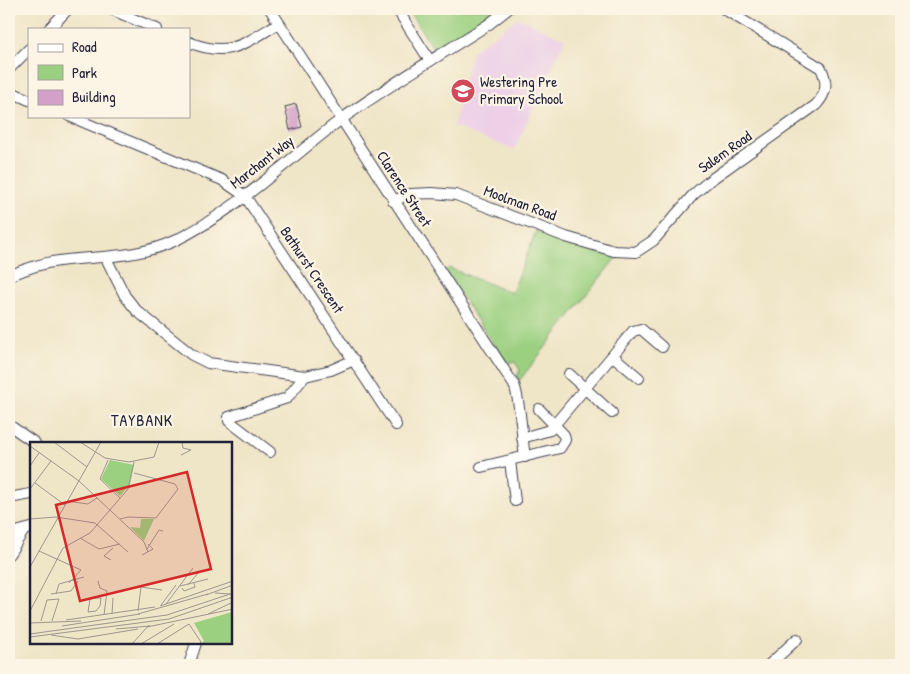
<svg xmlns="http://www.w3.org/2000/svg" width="910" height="674" font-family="'Patrick Hand',sans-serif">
  <rect width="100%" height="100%" fill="#fcf5e5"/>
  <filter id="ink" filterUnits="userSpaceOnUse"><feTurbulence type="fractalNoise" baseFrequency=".02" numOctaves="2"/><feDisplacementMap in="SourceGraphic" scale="10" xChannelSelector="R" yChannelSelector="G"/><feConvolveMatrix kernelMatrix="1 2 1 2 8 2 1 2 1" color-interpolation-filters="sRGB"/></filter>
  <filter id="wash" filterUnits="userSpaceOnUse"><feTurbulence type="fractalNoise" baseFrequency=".0096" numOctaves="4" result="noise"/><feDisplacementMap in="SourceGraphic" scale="20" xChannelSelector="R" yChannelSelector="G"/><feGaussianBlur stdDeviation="1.12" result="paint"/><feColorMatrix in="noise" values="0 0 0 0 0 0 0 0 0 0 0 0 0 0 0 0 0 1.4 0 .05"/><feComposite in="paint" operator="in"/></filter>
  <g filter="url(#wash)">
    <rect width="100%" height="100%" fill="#efe5c7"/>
    <!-- built -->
    <polygon fill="#edd0e8" points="518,18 565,39 514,150 453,126 472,51"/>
    <!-- green -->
    <g fill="#9bd080" stroke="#5e795e">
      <polygon points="407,9 495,9 433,48"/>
      <polygon points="536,231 621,257 615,259 518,382 516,379 520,370 515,362 505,362 445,271 449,268 512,293"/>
    </g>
    <g id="blocks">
      <!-- building -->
      <polygon fill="#d3a0c9" points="296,104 302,127 290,130 285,107"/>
    </g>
  </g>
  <g filter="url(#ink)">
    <use href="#blocks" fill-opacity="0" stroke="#413f50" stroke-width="1"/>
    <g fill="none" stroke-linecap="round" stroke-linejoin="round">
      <defs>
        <g id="minor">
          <polyline points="110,9 157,29"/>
          <path d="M270,9L514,385C520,397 522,440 525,457"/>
          <polyline points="397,9 430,61"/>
          <polyline points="49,29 68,9"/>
          <path d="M189,42C228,59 246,43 279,23"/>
          <polyline points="9,69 29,49"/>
          <polyline points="9,91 29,100"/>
          <polyline points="69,116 222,180 245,196 396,425"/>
          <path d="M393,201L410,194L432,193L456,195L566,237L614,251L636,252L654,240L693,195L709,181L816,105C827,93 828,83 821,68L724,9"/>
          <polyline points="106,258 125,296 137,311 192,355 208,363 305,376 331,370 354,360"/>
          <path d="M9,276C25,269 41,263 59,261C99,256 137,258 174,241C235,212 286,161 339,121C387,86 439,56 489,24L508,9"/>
          <polyline points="613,356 639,378"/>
          <polyline points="569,374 612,413"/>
          <polyline points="9,425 35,443"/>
          <polyline points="522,438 550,430 633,331 641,329 662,347"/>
          <polyline points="270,452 229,421 229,417 287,398 305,376"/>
          <polyline points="510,461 515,501"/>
          <polyline points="481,467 560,448 565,440 564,435 539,409"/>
          <polyline points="9,498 31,494"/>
          <polyline points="9,534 31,528"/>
          <polyline points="9,554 24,530"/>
          <polyline points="189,665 196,643"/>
          <polyline points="769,665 797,639"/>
        </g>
      </defs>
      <!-- minor casing -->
      <use href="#minor" stroke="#413f50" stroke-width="12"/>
      <!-- minor -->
      <use href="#minor" stroke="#fff" stroke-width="10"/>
    </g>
  </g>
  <!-- icons -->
  <defs>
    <symbol id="school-disc" viewBox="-11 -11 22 22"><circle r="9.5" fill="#d1495b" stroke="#fcf5e5"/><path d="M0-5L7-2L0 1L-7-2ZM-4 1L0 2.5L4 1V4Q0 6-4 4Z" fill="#fff"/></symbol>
  </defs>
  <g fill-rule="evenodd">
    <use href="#school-disc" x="449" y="77" width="28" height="28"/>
  </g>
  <g text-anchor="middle" stroke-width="4.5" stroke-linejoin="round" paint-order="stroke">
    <!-- poi labels -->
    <g font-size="15" fill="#22223b" stroke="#fcf5e5" text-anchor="start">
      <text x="480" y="87">Westering Pre<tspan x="480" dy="17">Primary School</tspan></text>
    </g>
    <!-- street labels -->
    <g font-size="15" fill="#22223b" stroke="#fcf5e5">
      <text transform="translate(725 152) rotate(-35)" y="5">Salem Road</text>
      <text transform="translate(262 162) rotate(-38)" y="5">Marchant Way</text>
      <text transform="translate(404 189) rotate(57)" y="5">Clarence Street</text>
      <text transform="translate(520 203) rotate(20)" y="5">Moolman Road</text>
      <text transform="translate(312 270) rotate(56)" y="5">Bathurst Crescent</text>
    </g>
    <!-- neighbourhood labels -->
    <g font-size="16" letter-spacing="1" fill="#22223b" stroke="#fcf5e5">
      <text x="142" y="426">TAYBANK</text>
    </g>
  </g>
  <!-- overview -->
  <g transform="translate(30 442)">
    <rect width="202" height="202" fill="#efe5c7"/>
    <path d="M80,18L104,23L100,42L90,54L71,37ZM111,77H124L114,99L100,85L110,86ZM202,170V202H170L174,199L164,181Z" fill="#9bd080"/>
    <path fill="none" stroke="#9d978f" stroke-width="1" d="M24,0L57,25M50,0L75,16L99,20L124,15L129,0M0,4L49,39L114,100L118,110M151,13L161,8L153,6L152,0M78,18L70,37L90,56M0,24L9,11M5,41L35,63M0,47L21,19M37,59L58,62L67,56M0,77L26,75L65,81L98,110M90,77L98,75L126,76L148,47L145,42L104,31M50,96L69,107L90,102M117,107L129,88L133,89M9,109L51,128L39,141M112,113L123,107L118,102M81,118L74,114L83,106M0,125L71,0M68,139L70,146L77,149L74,173M158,143L168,131M150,144L178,137M152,146L154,149L165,145L164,141M185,151L200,152M21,152L41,149L48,139M26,152L29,142L54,135M176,153L203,143M66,156H71L70,164L66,169L58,170L60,157ZM136,162L163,126M131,163L146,143M130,164L203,139M0,169L33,106L60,91L98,47L104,20M108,169L111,145L132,148M82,172L83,156M108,172L178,152M178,172L203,160M36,178L125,165M11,179L17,158L29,157L22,179M0,181L51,179M32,184L110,172M117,185L203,167M86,187L120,184M0,192L137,173L203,151M21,193L48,197L108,187M0,195L139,177L203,155M102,202L119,183M111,202L144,182M127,202L159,182L171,200L169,202"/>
    <path fill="#d62828" fill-opacity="0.15" stroke="#d62828" stroke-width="2.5" d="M157,30L181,127L50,159L26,63Z"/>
    <rect width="202" height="202" fill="none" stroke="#22223b" stroke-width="2.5"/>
  </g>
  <!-- margin -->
  <rect width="910" height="674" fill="none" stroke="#fcf5e5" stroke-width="30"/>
  <!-- legend -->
  <rect x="28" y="28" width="162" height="90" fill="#fcf5e5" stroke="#a5a1a1"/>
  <rect x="38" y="44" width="25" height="8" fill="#ffffff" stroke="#a5a1a1"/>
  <text x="72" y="52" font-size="15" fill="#22223b">Road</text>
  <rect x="38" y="65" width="25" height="15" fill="#9bd080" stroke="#a5a1a1"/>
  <text x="72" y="78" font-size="15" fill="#22223b">Park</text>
  <rect x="38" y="90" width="25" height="15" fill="#d3a0c9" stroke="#a5a1a1"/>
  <text x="72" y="102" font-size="15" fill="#22223b">Building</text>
</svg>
